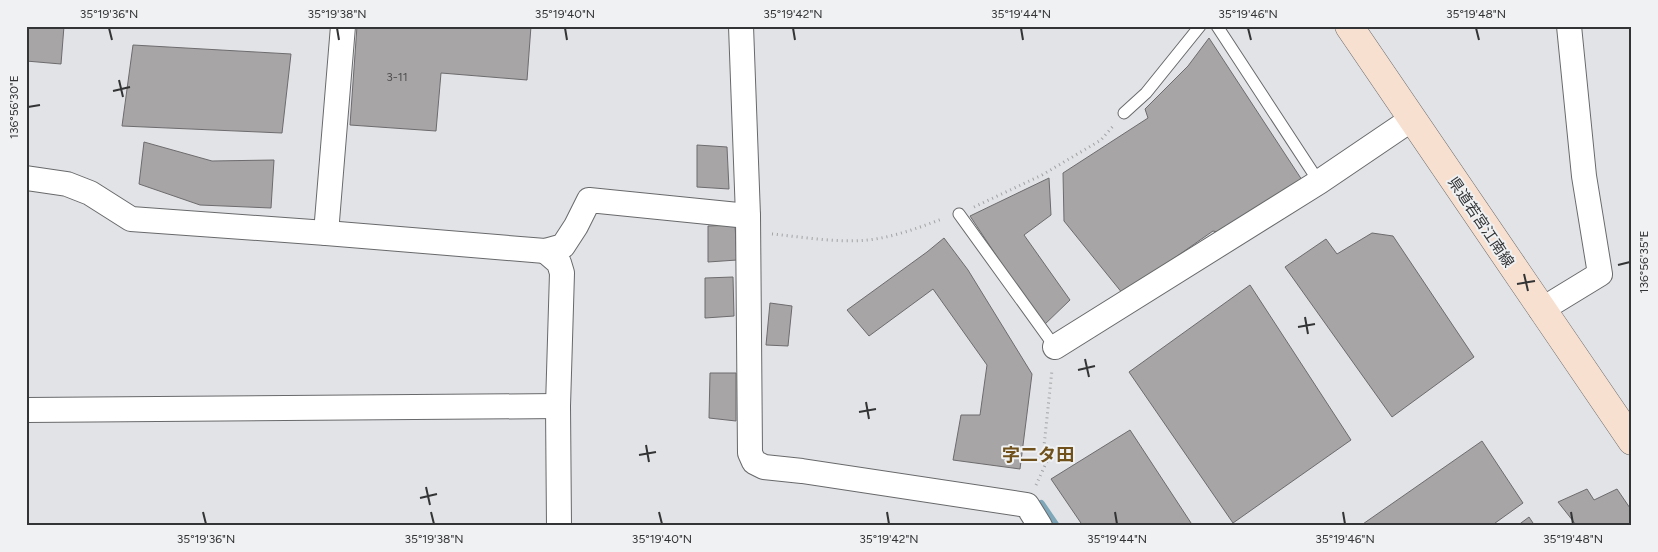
<svg xmlns="http://www.w3.org/2000/svg" width="1658" height="552" font-family="Figtree,'Noto Sans JP',sans-serif">
  <rect width="100%" height="100%" fill="#e2e3e6"/>
  <g fill="none" stroke-linecap="round" stroke-linejoin="round">
    <!-- stream -->
    <polyline stroke="#7ea8ba" stroke-width="8" points="1041,504 1056,526"/>
  </g>
  <!-- building -->
  <g fill="#a7a5a6" stroke="#6d6b6d">
    <polygon points="26,26 64,26 61,64 26,61"/>
    <polygon points="357,26 531,26 527,80 441,73 436,131 350,125"/>
    <polygon points="1209,38 1302,180 1231,235 1213,231 1123,294 1064,221 1063,173 1148,118 1145,109 1188,66"/>
    <polygon points="133,45 291,54 282,133 122,126"/>
    <polygon points="144,142 212,161 274,160 271,208 200,205 139,184"/>
    <polygon points="697,145 727,147 729,189 697,187"/>
    <polygon points="1049,178 1051,215 1024,235 1070,300 1043,326 970,216"/>
    <polygon points="735,225 737,260 708,262 708,226"/>
    <polygon points="1372,233 1393,236 1474,357 1392,417 1285,267 1326,239 1337,254"/>
    <polygon points="944,238 968,270 1032,374 1020,469 953,460 961,415 980,415 987,365 933,289 869,336 847,310 927,252"/>
    <polygon points="733,277 734,316 705,318 705,278"/>
    <polygon points="1250,285 1351,440 1233,523 1129,372"/>
    <polygon points="770,303 792,306 788,346 766,345"/>
    <polygon points="710,373 736,373 736,421 709,418"/>
    <polygon points="1130,430 1193,526 1083,526 1051,479"/>
    <polygon points="1482,441 1523,503 1491,526 1360,526"/>
    <polygon points="1587,489 1594,500 1617,489 1632,511 1632,526 1577,526 1558,502"/>
    <polygon points="1529,517 1535,526 1517,526"/>
  </g>
  <g fill="none" stroke-linecap="round" stroke-linejoin="round">
    <defs>
      <g id="lane">
        <polyline points="1217,26 1319,182"/>
        <polyline points="1124,113 1146,93 1200,26"/>
        <polyline points="959,214 1055,347"/>
      </g>
      <g id="street">
        <polyline points="741,26 748,216 750,453 754,462 764,467 802,471 1027,505 1040,526"/>
        <polyline points="26,178 67,184 90,193 131,219 326,233 545,251 563,246 576,226 589,200 748,216"/>
        <polyline points="326,233 343,26"/>
        <polyline points="545,251 559,263 562,273 558,406 559,526"/>
        <polyline points="1541,310 1600,274 1584,176 1569,26"/>
        <polyline points="1055,347 1319,182 1412,119"/>
        <polyline points="26,410 558,406"/>
      </g>
      <polyline id="secondary" points="1349,26 1632,441"/>
    </defs>
    <!-- lane casing -->
    <use href="#lane" stroke="#68696b" stroke-width="13"/>
    <!-- street casing -->
    <use href="#street" stroke="#68696b" stroke-width="26"/>
    <!-- secondary casing -->
    <use href="#secondary" stroke="#68696b" stroke-width="29"/>
    <!-- path -->
    <g stroke="#a1a2a4" stroke-width="3" stroke-dasharray="1 4" stroke-linecap="butt">
      <polyline points="974,207 1042,175 1101,140 1114,125"/>
      <path d="M772,234C803,237 837,243 868,240C894,237 918,228 942,219"/>
      <polyline points="1036,485 1048,459 1044,446 1052,370"/>
    </g>
    <!-- lane -->
    <use href="#lane" stroke="#fff" stroke-width="11"/>
    <!-- street -->
    <use href="#street" stroke="#fff" stroke-width="24"/>
    <!-- secondary -->
    <use href="#secondary" stroke="#f8e0d0" stroke-width="28"/>
  </g>
  <!-- ticks -->
  <path fill="none" stroke="#333435" stroke-width="2" d="M109,28L112,40M337,28L339,40M565,28L567,40M793,28L795,40M1021,28L1023,40M1248,28L1251,40M1476,28L1479,40M119,80L123,97M113,91L130,87M28,107L40,105M1618,265L1630,262M1524,274L1528,291M1517,284L1535,281M1305,317L1308,334M1298,327L1315,324M1085,359L1089,377M1078,370L1095,366M866,402L869,419M859,412L876,409M646,445L649,462M639,455L656,452M426,487L430,505M420,498L437,494M203,512L206,524M431,512L434,524M659,512L662,524M887,512L889,524M1115,512L1117,524M1343,512L1345,524M1571,512L1573,524"/>
  <g text-anchor="middle" stroke-width="4" stroke-linejoin="round" paint-order="stroke">
    <!-- number labels -->
    <g font-size="12" fill="#505051">
      <text x="397" y="81">3-11</text>
    </g>
    <!-- street labels -->
    <g font-size="15" fill="#333435" stroke="#eff1f3">
      <text transform="translate(1481 222) rotate(56)" y="5">県道若宮江南線</text>
    </g>
    <!-- quarter labels -->
    <g font-size="18" font-weight="bold" fill="#70511c" stroke="#eff1f3">
      <text x="1038" y="461">字二タ田</text>
    </g>
  </g>
  <!-- border -->
  <rect width="1658" height="552" fill="none" stroke="#eff1f3" stroke-width="55"/>
  <rect x="28" y="28" width="1602" height="496" fill="none" stroke="#333435" stroke-width="2"/>
  <g font-size="12" text-anchor="middle" fill="#333435">
    <text x="109" y="18">35°19'36"N</text>
    <text x="337" y="18">35°19'38"N</text>
    <text x="565" y="18">35°19'40"N</text>
    <text x="793" y="18">35°19'42"N</text>
    <text x="1021" y="18">35°19'44"N</text>
    <text x="1248" y="18">35°19'46"N</text>
    <text x="1476" y="18">35°19'48"N</text>
    <text transform="translate(14 107) rotate(-90)" y="4">136°56'30"E</text>
    <text transform="translate(1644 262) rotate(-90)" y="4">136°56'35"E</text>
    <text x="206" y="543">35°19'36"N</text>
    <text x="434" y="543">35°19'38"N</text>
    <text x="662" y="543">35°19'40"N</text>
    <text x="889" y="543">35°19'42"N</text>
    <text x="1117" y="543">35°19'44"N</text>
    <text x="1345" y="543">35°19'46"N</text>
    <text x="1573" y="543">35°19'48"N</text>
  </g>
</svg>
